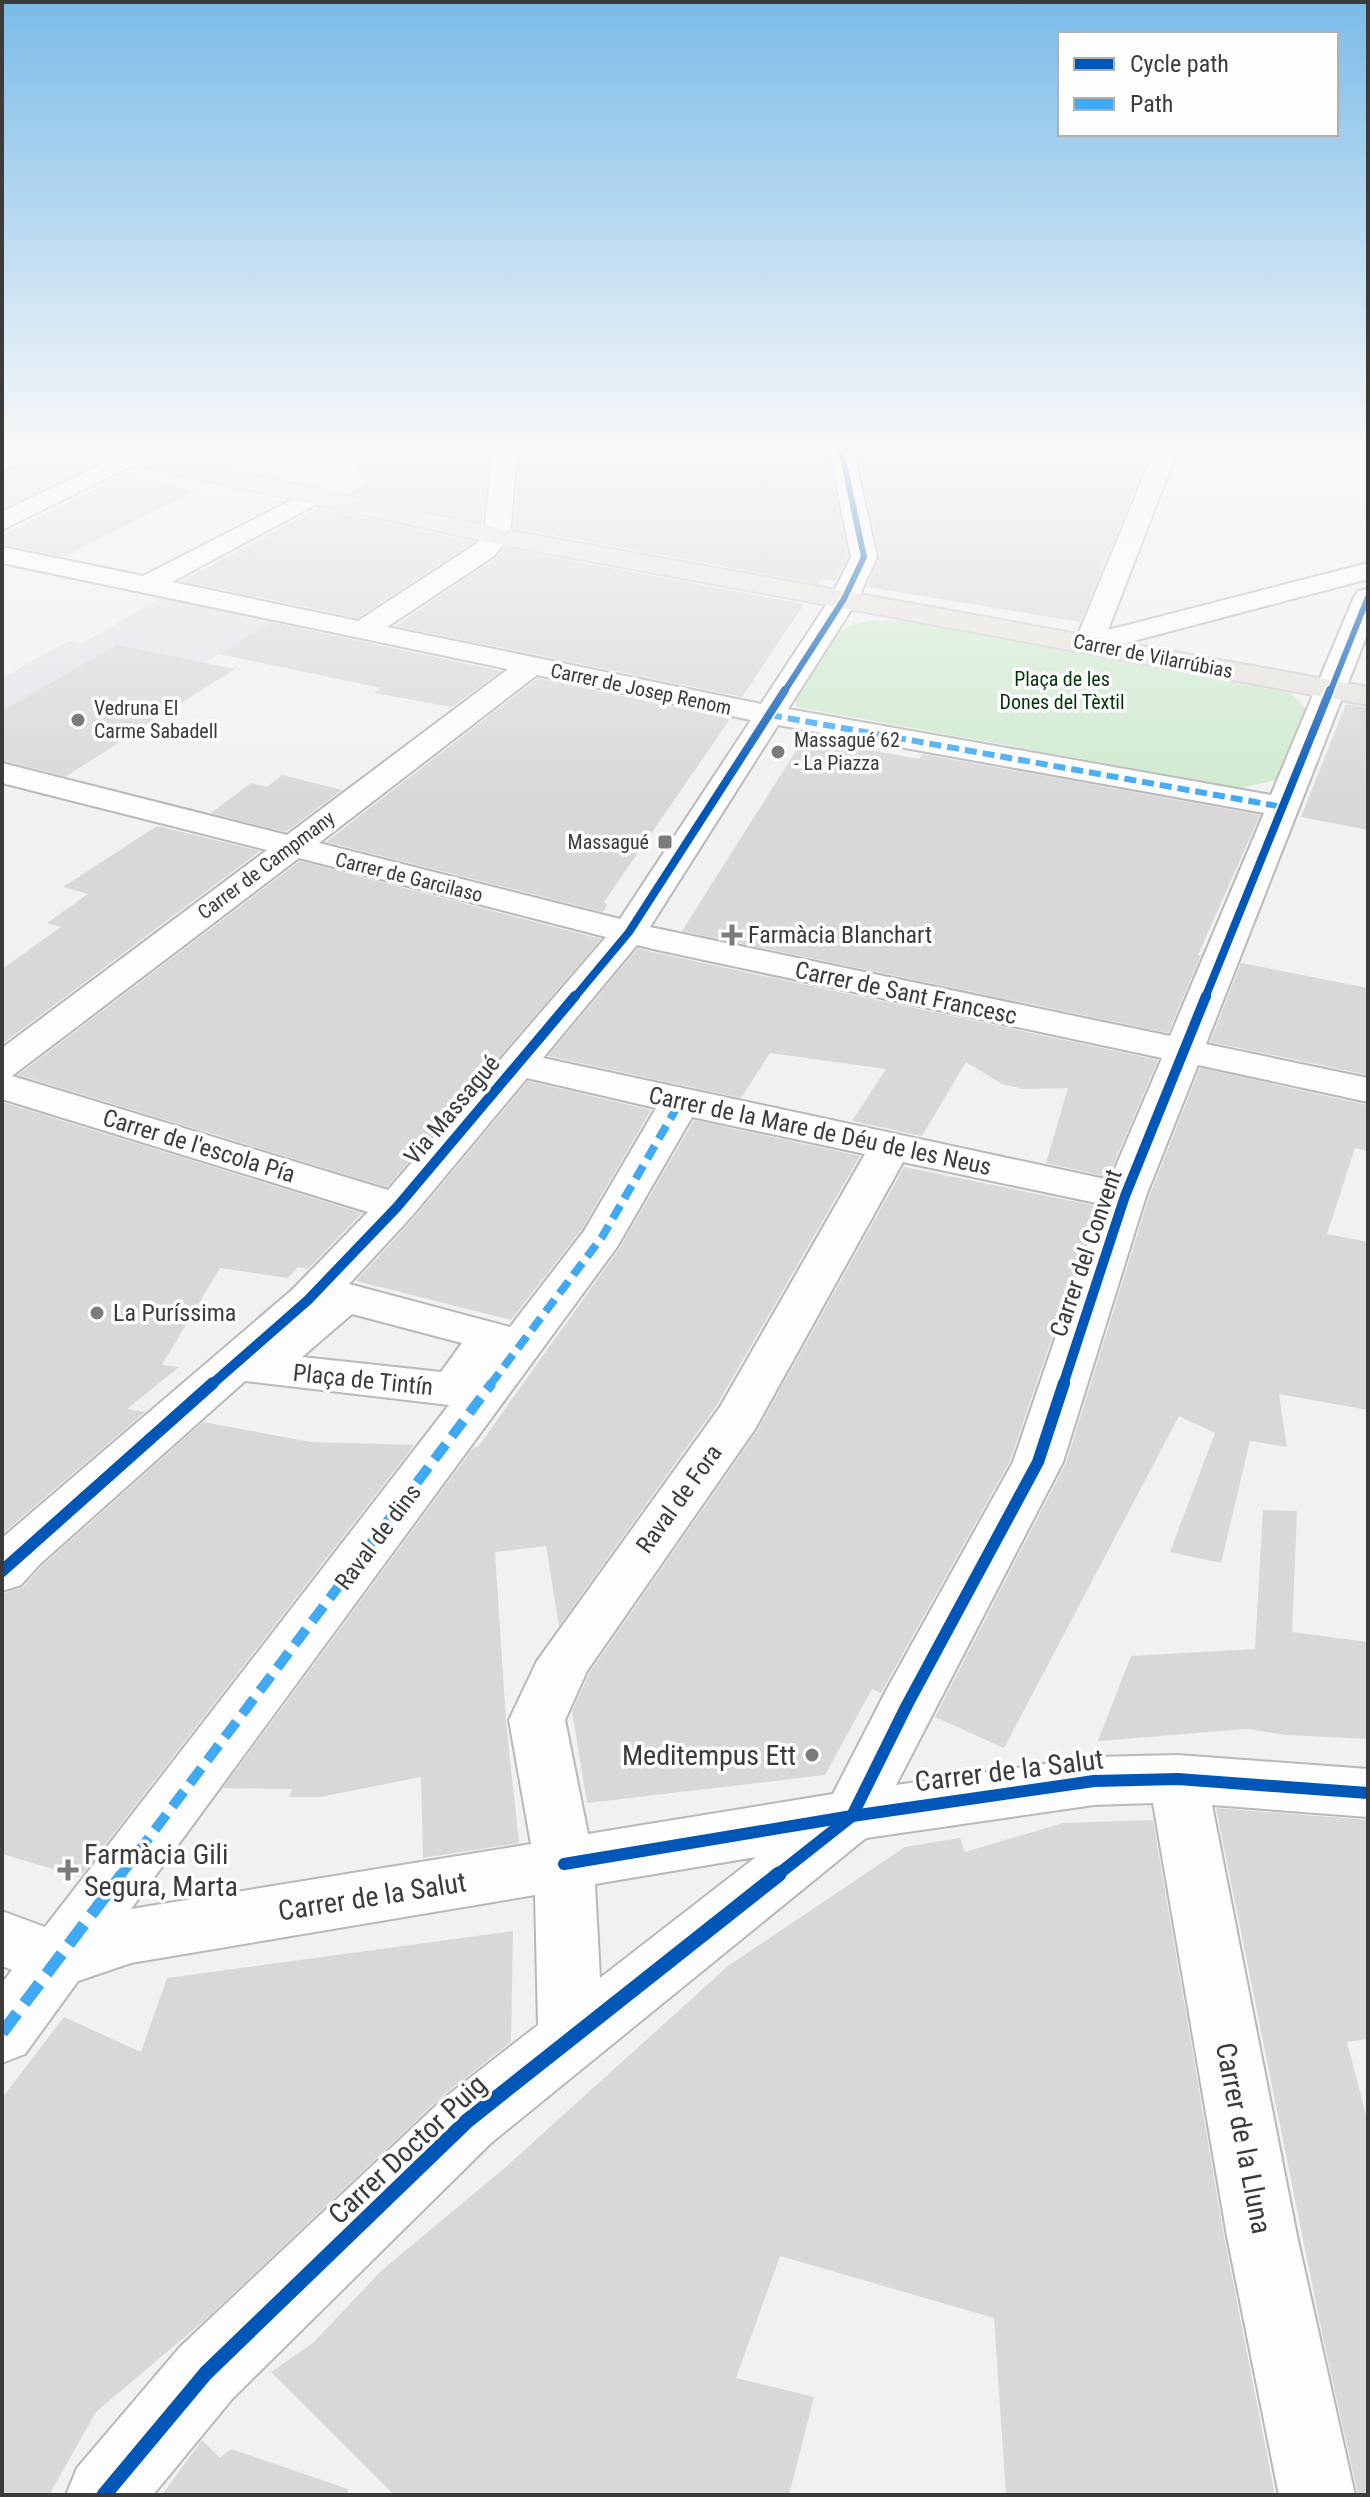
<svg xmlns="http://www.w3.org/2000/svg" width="1370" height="2497" font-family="'Roboto Condensed',sans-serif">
  <rect width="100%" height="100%" fill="#f1f1f2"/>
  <!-- built -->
  <polygon fill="#e3e3e9" points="161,597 274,621 203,664 232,670 64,778 2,762 2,678 69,641 83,643"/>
  <!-- green -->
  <g fill="#cfeacf">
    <polygon points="49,456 88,464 92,468 89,473 2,516 2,471 25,460"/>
    <polygon points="872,620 904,621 1291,693 1307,710 1277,780 1241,788 797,707 795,700 837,633 852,625"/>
  </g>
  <!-- building -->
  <g fill="#d9d8d8">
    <polygon points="349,450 490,451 482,522 348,493 366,484"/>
    <polygon points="813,450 827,454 848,557 835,581 821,579 818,584 514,528 520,451"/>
    <polygon points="1145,454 1133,494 1080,622 867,587 880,556 858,457"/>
    <polygon points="124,475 195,491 64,557 2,544 2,536"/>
    <polygon points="319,508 474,542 357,618 181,581"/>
    <polygon points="504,548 804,604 742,697 395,626 496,558"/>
    <polygon points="271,622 501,671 452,707 374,693 381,688 219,654"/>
    <polygon points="117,645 235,669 66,776 2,760 2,711"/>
    <polygon points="538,678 730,719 604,902 607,905 603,912 326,842"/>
    <polygon points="1346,704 1368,708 1368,830 1301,817"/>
    <polygon points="804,738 919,759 923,754 1260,815 1198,955 1201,955 1168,1033 682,931"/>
    <polygon points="282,775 342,790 286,832 211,813 251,783 267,787"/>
    <polygon points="157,826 260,851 2,1044 2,969 61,927 47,923 88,894 63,887"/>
    <polygon points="300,861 601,939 387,1187 18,1075"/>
    <polygon points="638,948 652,952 1158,1060 1108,1177 1046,1163 1068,1088 1023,1089 1002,1084 966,1062 922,1136 852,1121 886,1069 770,1053 741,1098 548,1056"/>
    <polygon points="1241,963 1368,988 1368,1075 1210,1042"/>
    <polygon points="1200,1068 1368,1105 1368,1151 1355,1148 1327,1234 1368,1242 1368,1410 1279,1394 1287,1447 1250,1441 1221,1563 1170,1552 1215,1433 1179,1416 1004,1748 935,1717 1066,1463 1149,1197"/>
    <polygon points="528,1081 651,1110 582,1229 511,1320 356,1281 414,1218"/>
    <polygon points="2,1102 362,1213 308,1269 298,1267 288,1278 220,1268 162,1365 179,1367 127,1409 145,1412 2,1534"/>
    <polygon points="694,1120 860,1156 717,1405 559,1626 546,1546 495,1552 506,1721 519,1843 423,1858 421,1777 320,1797 289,1797 292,1789 223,1788 474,1447 478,1447 619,1249"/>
    <polygon points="904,1167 1097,1206 1010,1461 881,1693 872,1689 825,1775 587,1803 572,1711 590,1672 757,1431"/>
    <polygon points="203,1422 311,1442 414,1445 80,1877 2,1854 2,1594 23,1587 42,1566"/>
    <polygon points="1263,1510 1297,1511 1292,1632 1368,1642 1368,1739 1287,1735 1247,1729 1098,1741 1131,1656 1255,1649"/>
    <polygon points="1216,1808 1368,1820 1368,2039 1347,2042 1368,2123 1368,2494 1358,2495 1323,2338"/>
    <polygon points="1153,1820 1224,2236 1275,2495 1006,2495 994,2318 780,2256 736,2378 814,2397 789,2495 394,2495 271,2372 313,2343 382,2270 507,2166 728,1966 905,1847 960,1838 965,1852 1063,1823"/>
    <polygon points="513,1931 511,2042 441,2097 206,2319 96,2412 49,2495 2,2495 2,2098 64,2017 141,2052 167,1978"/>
    <polygon points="202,2440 220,2458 231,2449 348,2489 347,2495 162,2495"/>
  </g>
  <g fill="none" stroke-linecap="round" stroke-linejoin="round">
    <defs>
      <g id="minor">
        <polygon points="12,449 43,449 40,454 2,470 2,454"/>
        <polygon points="132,449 170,449 167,454 139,462 2,530 2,512"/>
        <path d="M493,449H517L510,536L494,556L387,627L761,704L830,599L851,557L829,449H853L877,557L858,599L788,709L1271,795L1354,597L1358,591L1368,589V632L1206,1044L1368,1078V1102L1198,1065L1146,1196L1063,1462L896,1785L1094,1757L1178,1755L1368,1769V1817L1212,1805L1297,2236L1355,2495H1279L1227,2236L1153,1803L1094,1805L866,1838L491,2143L232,2399L153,2495H66L77,2468L180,2347L443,2099L538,2025L535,1895L131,1963L78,1981L25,2054L2,2063V1983L12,1970L2,1966V1911L45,1927L449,1405L245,1381L40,1564L21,1585L2,1591V1538L292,1290L368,1212L2,1099V1048L267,850L2,783V763L287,835L508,669L2,563V547L143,576L311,490L320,492L323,497L320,502L172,582L358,621L476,544L484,535ZM537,675L751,720L620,919L319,843ZM778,725L1264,813L1170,1036L650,927ZM299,858L606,937L388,1190L12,1076ZM637,945L653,949L1162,1058L1110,1180L543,1058ZM527,1078L656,1108L584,1231L510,1327L349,1284L412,1216ZM692,1117L865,1154L720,1407L537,1661L509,1720L531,1844L131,1909L617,1247ZM903,1162L1101,1204L1013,1462L887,1689L833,1794L588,1834L565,1720L587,1671L755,1429ZM352,1314L462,1343L441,1372L302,1357ZM756,1857L600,1978L595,1884Z"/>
        <polygon points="1155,449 1178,449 1108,630 1368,563 1368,579 1088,653 1078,650 1074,644"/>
      </g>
      <polygon id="major" points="84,449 130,449 497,528 1368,687 1368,705 497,544 95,456"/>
    </defs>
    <!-- minor casing -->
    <use href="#minor" stroke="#b8b8b9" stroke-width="4"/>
    <!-- major casing -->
    <use href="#major" stroke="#cfcfcf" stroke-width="4"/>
    <!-- minor -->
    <use href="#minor" fill="#fdfdfd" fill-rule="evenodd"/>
    <!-- major -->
    <use href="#major" fill="#e5e3dd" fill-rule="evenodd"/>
    <!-- quiet-far3 -->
    <polyline stroke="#3fa9f5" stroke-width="6" stroke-dasharray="12 6" stroke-linecap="butt" points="770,715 1283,807"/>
    <!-- quiet-far2 -->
    <polyline stroke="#3fa9f5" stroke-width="8" stroke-dasharray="15 8" stroke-linecap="butt" points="490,1385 602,1237 680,1102"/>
    <!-- quiet-far1 -->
    <polyline stroke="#3fa9f5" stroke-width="10" stroke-dasharray="19 10" stroke-linecap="butt" points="120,1876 492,1383"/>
    <!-- quiet -->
    <polyline stroke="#3fa9f5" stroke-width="12" stroke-dasharray="25 12" stroke-linecap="butt" points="2,2033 122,1874"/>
    <defs>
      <g id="cycleway-far4">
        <polyline points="784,692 844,599 864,557 841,449"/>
        <polyline points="1330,692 1368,597"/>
      </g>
      <g id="cycleway-far3">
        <polyline points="574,998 629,932 785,690"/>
        <polyline points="1205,998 1330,690"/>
      </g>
      <g id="cycleway-far2">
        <polyline points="211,1385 308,1300 397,1207 575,996"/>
        <polyline points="1063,1385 1125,1196 1206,996"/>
      </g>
      <g id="cycleway-far1">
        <polyline points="2,1571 213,1383"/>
        <polyline points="564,1864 852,1816 1094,1781 1178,1779 1368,1793"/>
        <polyline points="776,1876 852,1816 907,1705 1038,1462 1064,1383"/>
      </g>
      <polyline id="cycleway" points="104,2495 206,2373 467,2121 779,1874"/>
    </defs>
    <!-- cycleway-far4 casing -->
    <use href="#cycleway-far4" stroke="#fefeff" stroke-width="9"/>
    <!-- cycleway-far3 casing -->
    <use href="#cycleway-far3" stroke="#fefeff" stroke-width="12"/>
    <!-- cycleway-far2 casing -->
    <use href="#cycleway-far2" stroke="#fefeff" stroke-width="15"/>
    <!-- cycleway-far1 casing -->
    <use href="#cycleway-far1" stroke="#fefeff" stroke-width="17"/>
    <!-- cycleway casing -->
    <use href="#cycleway" stroke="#fefeff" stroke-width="20"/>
    <!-- cycleway-far4 -->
    <use href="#cycleway-far4" stroke="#0057b8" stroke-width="6"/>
    <!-- cycleway-far3 -->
    <use href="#cycleway-far3" stroke="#0057b8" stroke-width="8"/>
    <!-- cycleway-far2 -->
    <use href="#cycleway-far2" stroke="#0057b8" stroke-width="10"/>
    <!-- cycleway-far1 -->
    <use href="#cycleway-far1" stroke="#0057b8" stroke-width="12"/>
    <!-- cycleway -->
    <use href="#cycleway" stroke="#0057b8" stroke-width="15"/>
  </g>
  <!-- sky -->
  <linearGradient id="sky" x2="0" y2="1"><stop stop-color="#7abbe8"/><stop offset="0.56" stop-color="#f9f9f9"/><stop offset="1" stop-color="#f9f9f9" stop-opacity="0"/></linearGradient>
  <rect width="1370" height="799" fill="url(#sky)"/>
  <!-- markers -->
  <g fill="#7b7b7c" stroke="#fefeff" stroke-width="3">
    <circle cx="78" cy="720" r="8"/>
    <circle cx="778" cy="752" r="8"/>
    <rect x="657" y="834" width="16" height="16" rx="4"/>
    <path d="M728 923h8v8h8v8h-8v8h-8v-8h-8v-8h8z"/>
    <circle cx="97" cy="1313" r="8"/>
    <circle cx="812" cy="1755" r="8"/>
    <path d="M64 1858h8v8h8v8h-8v8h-8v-8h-8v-8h8z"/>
  </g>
  <g text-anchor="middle" stroke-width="7" stroke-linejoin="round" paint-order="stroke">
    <!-- far-street labels -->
    <g font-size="20" fill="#3b3b3c" stroke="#fefeff">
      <text transform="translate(1153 656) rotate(11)" y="7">Carrer de Vilarrúbias</text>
      <text transform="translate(641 689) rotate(12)" y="7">Carrer de Josep Renom</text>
      <text transform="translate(266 865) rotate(-37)" y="7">Carrer de Campmany</text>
      <text transform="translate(409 877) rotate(14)" y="7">Carrer de Garcilaso</text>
    </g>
    <!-- far-park labels -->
    <g font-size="20" fill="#013506" stroke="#fefeff">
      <text x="1062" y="686">Plaça de les<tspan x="1062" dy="23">Dones del Tèxtil</tspan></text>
    </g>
    <!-- far-poi labels -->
    <g font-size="20" fill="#3b3b3c" stroke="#fefeff" text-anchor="start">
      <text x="94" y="715">Vedruna El<tspan x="94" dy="23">Carme Sabadell</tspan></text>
      <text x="794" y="747">Massagué 62<tspan x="794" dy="23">- La Piazza</tspan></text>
      <text x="649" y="849" text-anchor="end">Massagué</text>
    </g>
    <!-- poi labels -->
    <g font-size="24" fill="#3b3b3c" stroke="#fefeff" text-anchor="start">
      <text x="748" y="943">Farmàcia Blanchart</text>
      <text x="113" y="1321">La Puríssima</text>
    </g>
    <!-- street labels -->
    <g font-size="24" fill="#3b3b3c" stroke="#fefeff">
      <text transform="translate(906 993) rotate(12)" y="8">Carrer de Sant Francesc</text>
      <text transform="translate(452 1110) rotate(-50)" y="8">Via Massagué</text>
      <text transform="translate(820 1131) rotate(12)" y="8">Carrer de la Mare de Déu de les Neus</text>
      <text transform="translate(199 1146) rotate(17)" y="8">Carrer de l'escola Pía</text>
      <text transform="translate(1086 1253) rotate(-71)" y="8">Carrer del Convent</text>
      <text transform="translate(363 1380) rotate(6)" y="8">Plaça de Tintín</text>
      <text transform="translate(679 1499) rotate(-54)" y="8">Raval de Fora</text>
      <text transform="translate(378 1537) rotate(-53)" y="8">Raval de dins</text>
    </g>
    <!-- near-poi labels -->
    <g font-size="28" fill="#3b3b3c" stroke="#fefeff" text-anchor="end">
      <text x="796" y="1765">Meditempus Ett</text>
      <text x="84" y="1864" text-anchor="start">Farmàcia Gili<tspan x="84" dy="32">Segura, Marta</tspan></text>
    </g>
    <!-- near-street labels -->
    <g font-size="28" fill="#3b3b3c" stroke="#fefeff">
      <text transform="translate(1009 1770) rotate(-7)" y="10">Carrer de la Salut</text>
      <text transform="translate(372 1896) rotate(-9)" y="10">Carrer de la Salut</text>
      <text transform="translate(1244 2138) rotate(79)" y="10">Carrer de la Lluna</text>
      <text transform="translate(407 2149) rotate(-43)" y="10">Carrer Doctor Puig</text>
    </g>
  </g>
  <!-- border -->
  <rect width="1370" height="2497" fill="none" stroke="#3b3b3c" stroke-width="8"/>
  <!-- legend -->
  <rect x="1058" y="32" width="280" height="104" fill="#fefeff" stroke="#b0b0b1" stroke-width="2"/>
  <rect x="1074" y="58" width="40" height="12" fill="#0057b8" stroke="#b0b0b1" stroke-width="2"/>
  <text x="1130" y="72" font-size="24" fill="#3b3b3c">Cycle path</text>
  <rect x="1074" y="98" width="40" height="12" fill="#3fa9f5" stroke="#b0b0b1" stroke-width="2"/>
  <text x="1130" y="112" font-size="24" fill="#3b3b3c">Path</text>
</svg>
